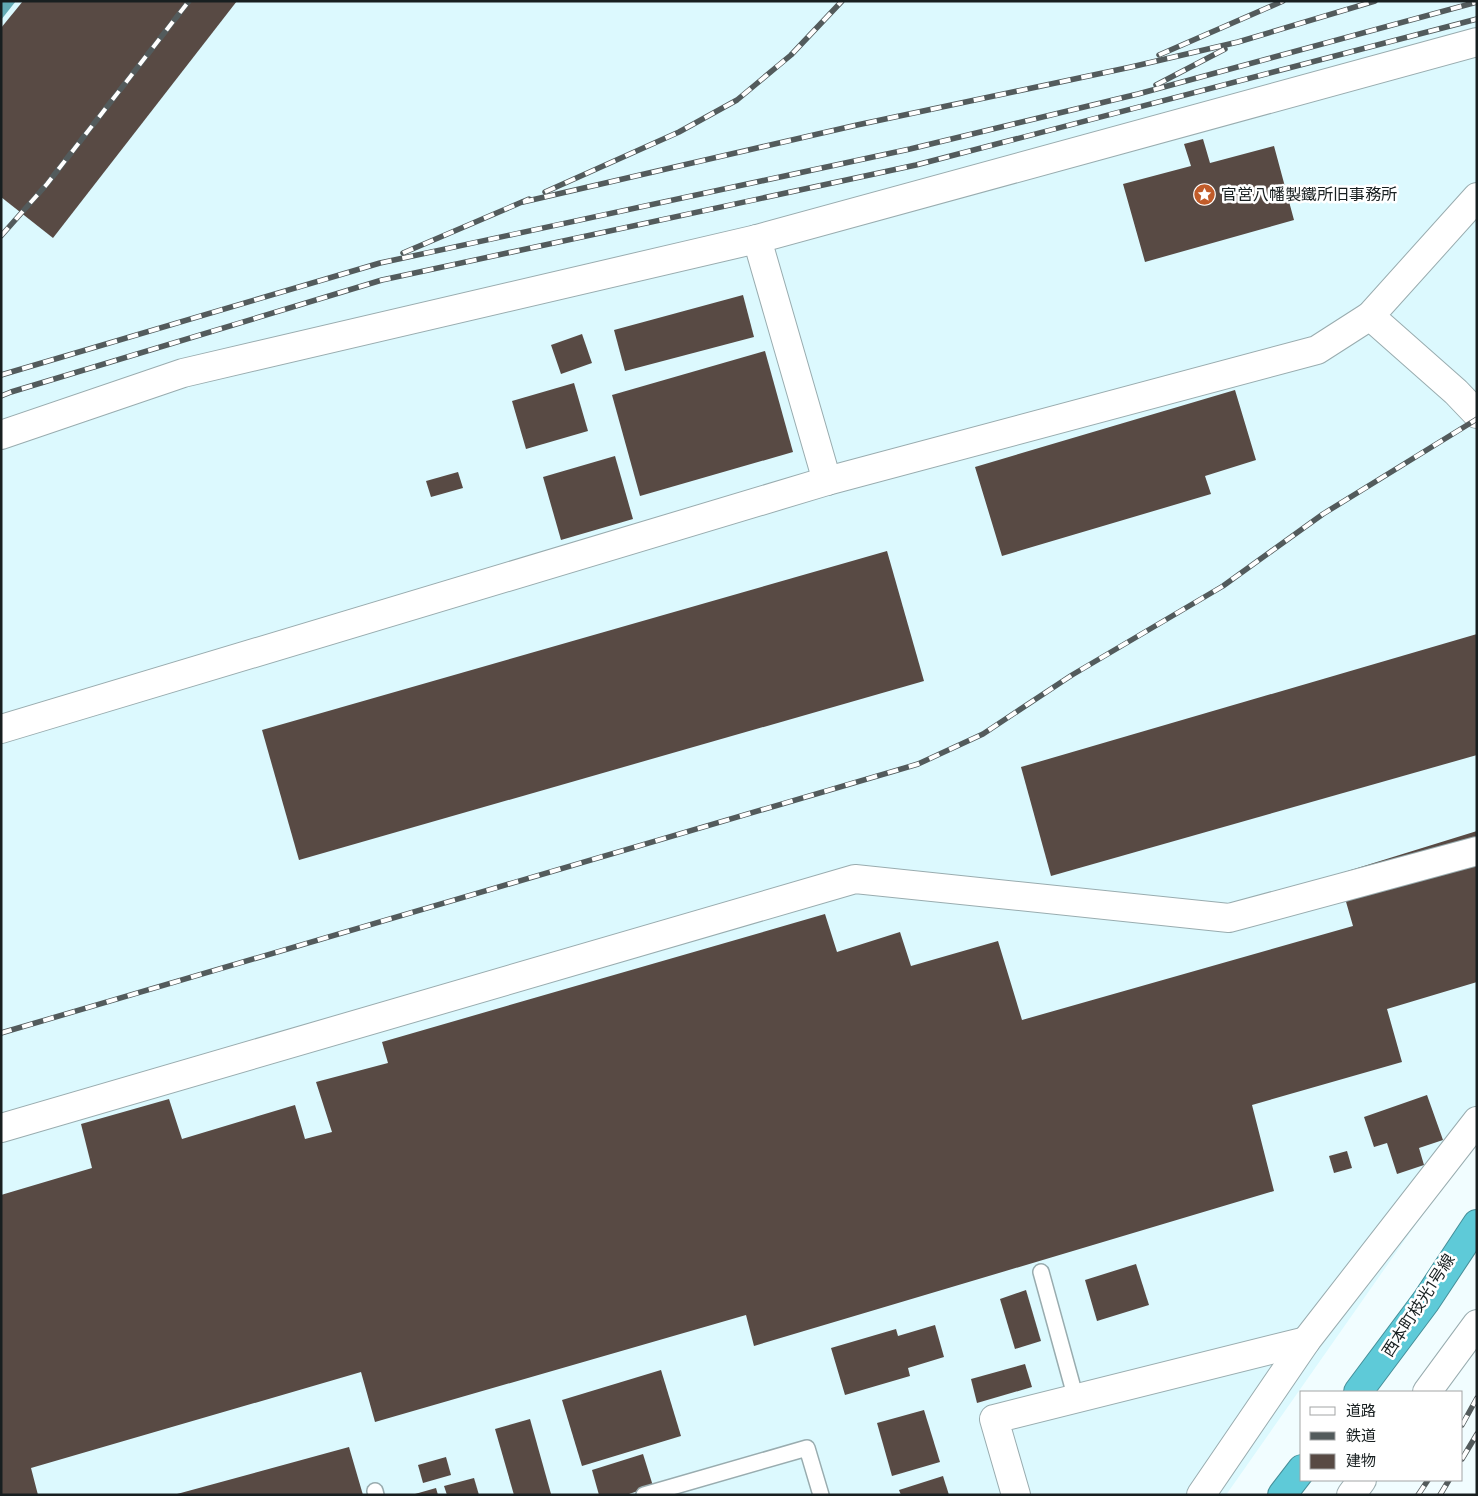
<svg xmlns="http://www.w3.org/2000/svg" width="1478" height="1496" font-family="'Exo 2','Noto Sans JP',sans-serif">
  <rect width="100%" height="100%" fill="#f1fdff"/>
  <!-- built -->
  <polygon fill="#dcf9fe" points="16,1 1477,1 1477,1137 1226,1495 1,1495 1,20"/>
  <!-- water -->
  <polygon fill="#62abb5" points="1,1 16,1 1,20"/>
  <!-- building -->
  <g fill="#584a44">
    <polygon points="23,1 237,1 53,238 1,197 1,28"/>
    <polygon points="1203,139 1210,163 1274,146 1294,220 1145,262 1123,184 1191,166 1184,144"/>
    <polygon points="743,295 754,337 625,371 614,330"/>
    <polygon points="582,334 592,363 561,374 551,345"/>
    <polygon points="765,351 793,452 640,496 612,395"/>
    <polygon points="574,383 588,431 526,449 512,401"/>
    <polygon points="1235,390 1256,460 1205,476 1211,494 1002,556 975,467"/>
    <polygon points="615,456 633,519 561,540 543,477"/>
    <polygon points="458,472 463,488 431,497 426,481"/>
    <polygon points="887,551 924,681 299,860 262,730"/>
    <polygon points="1477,634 1477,755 1051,876 1021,767"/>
    <polygon points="1477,831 1477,982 1387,1009 1402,1062 1252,1105 1274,1191 754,1346 746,1315 375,1422 361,1372 31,1468 38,1495 1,1495 1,1195 92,1168 81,1124 169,1099 182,1139 295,1105 305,1139 332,1132 316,1082 388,1063 382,1042 825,914 837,952 900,932 911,966 998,941 1022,1020 1353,926 1338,874"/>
    <polygon points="1427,1095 1443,1140 1419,1148 1424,1165 1397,1174 1387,1143 1374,1147 1364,1117"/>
    <polygon points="1347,1151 1352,1168 1334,1173 1329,1156"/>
    <polygon points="1136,1264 1149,1305 1097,1321 1085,1280"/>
    <polygon points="1026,1290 1041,1341 1015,1349 1000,1299"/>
    <polygon points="935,1325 944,1357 908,1368 910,1376 845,1395 831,1348 896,1329 898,1336"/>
    <polygon points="1025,1364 1032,1387 977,1403 971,1379"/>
    <polygon points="661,1370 681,1436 582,1466 562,1400"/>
    <polygon points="924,1410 940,1462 892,1476 877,1423"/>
    <polygon points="530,1419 551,1494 547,1495 514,1495 495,1429"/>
    <polygon points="349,1447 363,1495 177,1495 177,1494"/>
    <polygon points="643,1454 653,1486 626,1495 599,1495 592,1470"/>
    <polygon points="446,1457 451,1475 423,1483 418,1465"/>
    <polygon points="943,1476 949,1495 901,1495 899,1490"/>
    <polygon points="474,1478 479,1495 447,1495 444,1486"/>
    <polygon points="436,1488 438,1495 415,1495 415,1494"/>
  </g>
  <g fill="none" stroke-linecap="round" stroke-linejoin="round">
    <defs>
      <g id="service">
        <polyline points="1041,1272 1076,1399"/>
        <polyline points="375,1491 376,1495"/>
        <polyline points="644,1495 807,1448 821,1495"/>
      </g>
      <g id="minor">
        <polyline points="1477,197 1370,316 1456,392 1477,414"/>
        <polyline points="757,239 827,481"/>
        <polyline points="1,435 183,373 757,239 1477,42"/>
        <polyline points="1,729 827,481 1317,350 1370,316"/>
        <polyline points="1,1128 855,879 1229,918 1477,851"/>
        <polyline points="1016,1495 994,1419 1306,1341"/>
        <polyline points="1201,1495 1306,1341 1477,1121"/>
      </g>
      <g id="tertiary">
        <polyline points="1427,1392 1477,1324"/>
        <polyline points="1351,1495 1362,1480"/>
      </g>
      <g id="motorway">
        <polyline points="1358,1392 1426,1301 1477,1224"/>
        <polyline points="1282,1495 1302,1469"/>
      </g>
    </defs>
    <!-- service casing -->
    <use href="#service" stroke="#99acaf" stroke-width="18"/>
    <!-- minor casing -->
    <use href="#minor" stroke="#99acaf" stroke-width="30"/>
    <!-- tertiary casing -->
    <use href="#tertiary" stroke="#99acaf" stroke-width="30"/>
    <!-- motorway casing -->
    <use href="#motorway" stroke="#468e98" stroke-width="30"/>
    <!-- service -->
    <use href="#service" stroke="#fff" stroke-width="15"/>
    <!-- minor -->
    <use href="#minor" stroke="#fff" stroke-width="28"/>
    <!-- tertiary -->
    <use href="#tertiary" stroke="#fff" stroke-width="28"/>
    <!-- motorway -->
    <use href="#motorway" stroke="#5ecad8" stroke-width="28"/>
    <defs>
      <g id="rail">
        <polyline points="1159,55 1283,1"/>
        <polyline points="1156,85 1225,49"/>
        <polyline points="545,192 679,132 737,100 791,55 842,1"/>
        <polyline points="523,202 857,125 1131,67 1238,42 1375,1"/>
        <polyline points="1,236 47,184 189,1"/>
        <polyline points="403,253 529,199"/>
        <polyline points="1,375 380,263 910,149 1138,94 1477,2"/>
        <polyline points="1,396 11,392 382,280 916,165 1477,19"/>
        <polyline points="1,1033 918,764 983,734 1072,675 1223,586 1323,514 1477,419"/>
        <polyline points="1462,1425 1477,1398"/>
        <polyline points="1462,1459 1477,1434"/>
        <polyline points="1418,1495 1428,1480"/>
        <polyline points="1440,1495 1449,1480"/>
      </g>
    </defs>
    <!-- rail casing -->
    <use href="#rail" stroke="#535b5c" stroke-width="5.5"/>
    <!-- rail -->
    <use href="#rail" stroke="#fff" stroke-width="4" stroke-dasharray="11" stroke-linecap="butt"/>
  </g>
  <!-- icons -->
  <defs>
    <symbol id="sight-disc" viewBox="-11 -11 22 22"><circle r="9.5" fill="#c15c2a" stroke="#fff"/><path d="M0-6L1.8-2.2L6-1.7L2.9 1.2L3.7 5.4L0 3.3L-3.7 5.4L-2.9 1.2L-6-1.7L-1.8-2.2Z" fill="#fff"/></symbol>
  </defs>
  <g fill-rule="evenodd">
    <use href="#sight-disc" x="1192" y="182" width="25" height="25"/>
  </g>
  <g text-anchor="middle" stroke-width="5" stroke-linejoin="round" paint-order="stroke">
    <!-- poi labels -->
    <g font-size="16" fill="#181f20" stroke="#fff" text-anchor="start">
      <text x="1221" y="200">官営八幡製鐵所旧事務所</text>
    </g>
    <!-- street labels -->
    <g font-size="16" fill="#181f20" stroke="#fff">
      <text transform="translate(1418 1305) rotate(-57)" y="6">西本町枝光1号線</text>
    </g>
  </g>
  <!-- border -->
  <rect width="1478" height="1496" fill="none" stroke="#181f20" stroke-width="5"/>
  <!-- legend -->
  <rect x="1300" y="1391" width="162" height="90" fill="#ffffff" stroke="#a3a5a6"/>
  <rect x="1310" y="1407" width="25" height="8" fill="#ffffff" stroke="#a3a5a6"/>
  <text x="1346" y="1416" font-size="15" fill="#181f20">道路</text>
  <rect x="1310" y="1432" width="25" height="8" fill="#535b5c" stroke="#a3a5a6"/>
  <text x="1346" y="1441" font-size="15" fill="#181f20">鉄道</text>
  <rect x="1310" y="1454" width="25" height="15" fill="#584a44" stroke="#a3a5a6"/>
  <text x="1346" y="1466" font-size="15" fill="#181f20">建物</text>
</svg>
